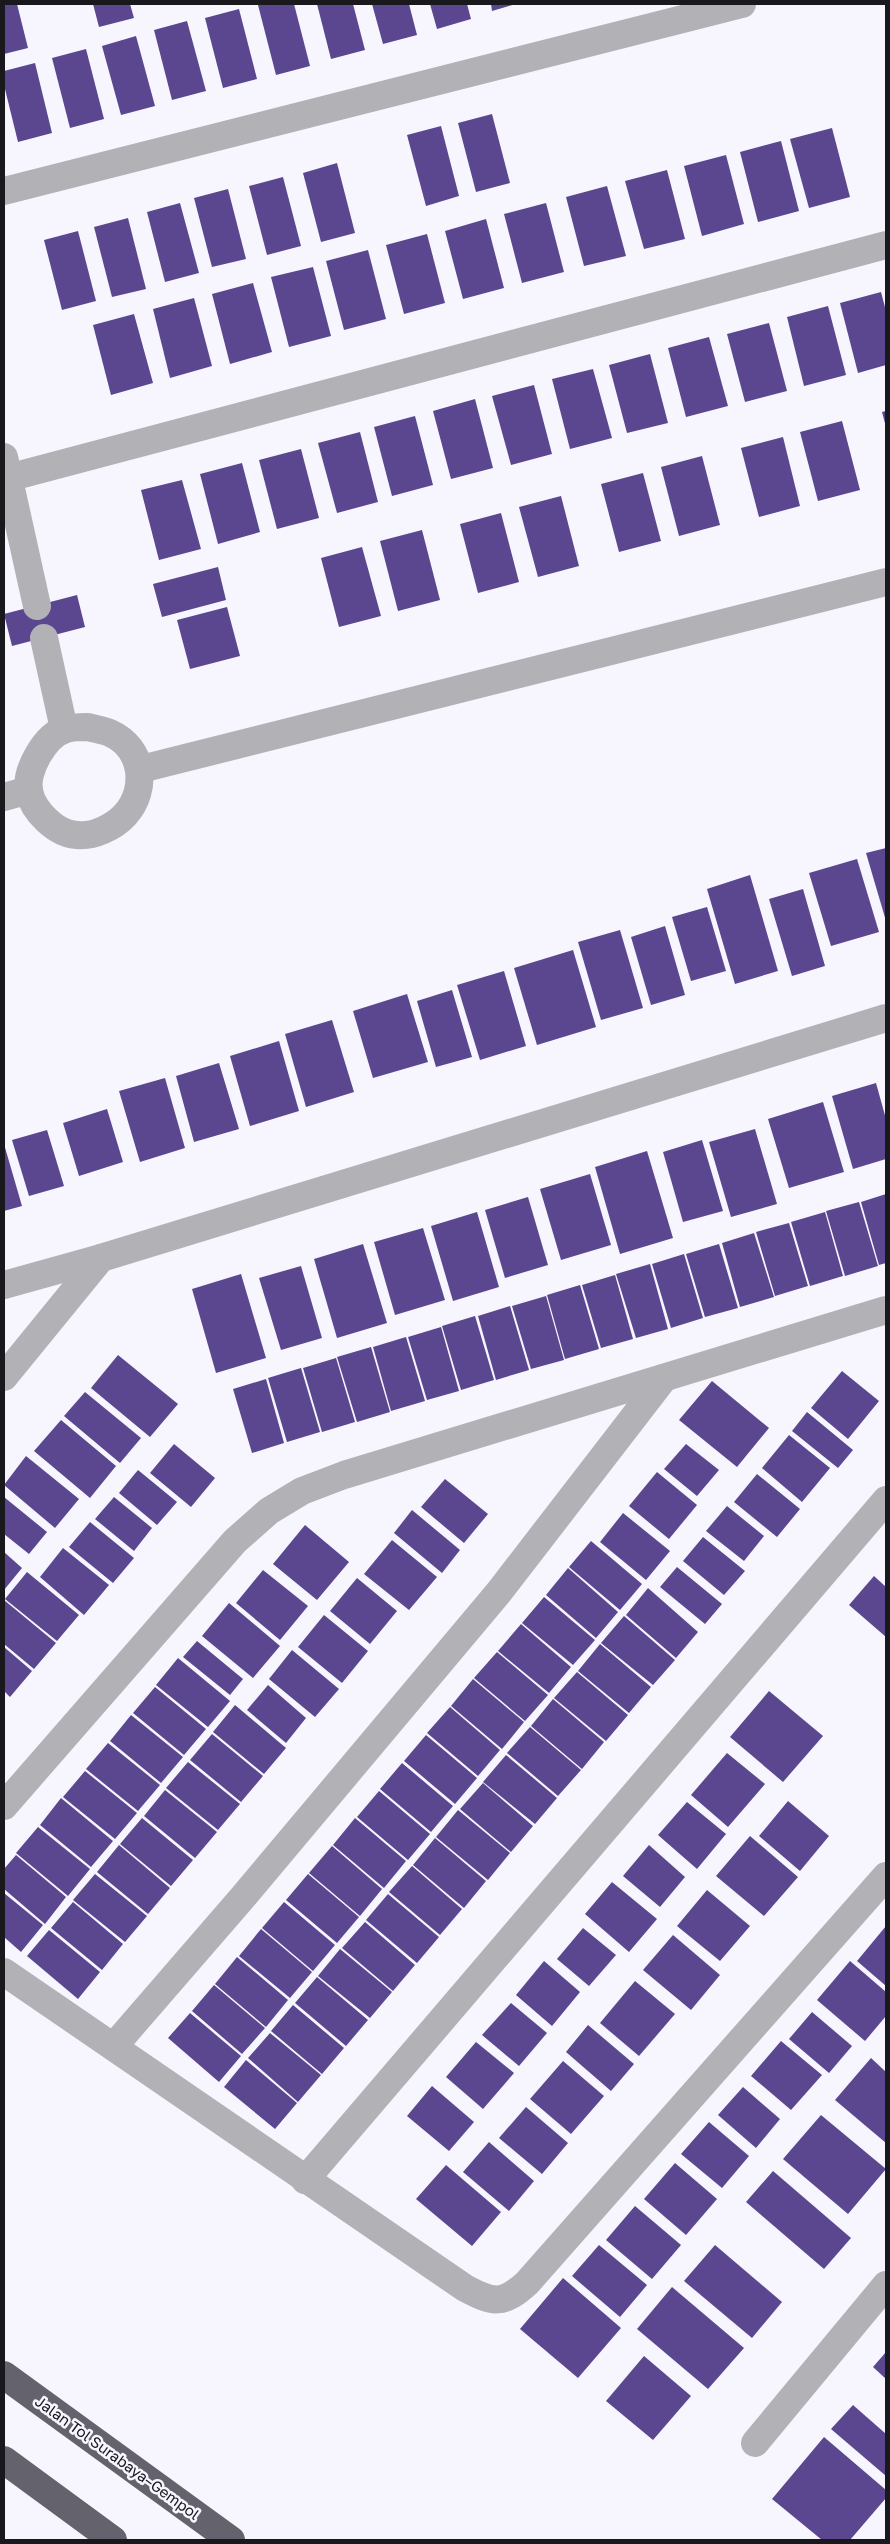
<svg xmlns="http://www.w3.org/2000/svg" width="890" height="2544" font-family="'Golos Text',sans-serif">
  <rect width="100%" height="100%" fill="#f7f6ff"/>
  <!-- building -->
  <g fill="#5a478f">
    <polygon points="4,4 17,4 28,48 4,54"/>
    <polygon points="93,4 130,4 134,18 99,27"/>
    <polygon points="264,4 294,4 310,66 276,75 258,5"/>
    <polygon points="317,4 353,4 365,50 331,59"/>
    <polygon points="372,4 409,4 417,35 383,44"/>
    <polygon points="430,4 467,4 471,19 437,29"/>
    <polygon points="491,4 516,4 492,11"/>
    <polygon points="239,9 257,79 223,88 205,18"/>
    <polygon points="187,21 206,91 172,100 154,30"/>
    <polygon points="136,36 155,106 121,115 102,46"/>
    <polygon points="86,49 104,119 70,128 52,58"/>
    <polygon points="35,63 52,133 18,142 4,85 4,71"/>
    <polygon points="492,114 510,183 476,192 458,123"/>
    <polygon points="441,126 459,196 426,206 407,135"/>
    <polygon points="832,128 850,197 809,208 790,139"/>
    <polygon points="781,141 799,211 758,222 740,152"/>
    <polygon points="726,155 744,224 702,236 684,166"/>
    <polygon points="337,163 355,233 321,242 303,173"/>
    <polygon points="667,170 685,239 644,249 625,181"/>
    <polygon points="283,177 301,246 267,255 249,186"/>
    <polygon points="607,186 626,256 584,266 566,197"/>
    <polygon points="228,189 246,259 212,267 194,198"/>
    <polygon points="180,203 199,273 165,282 147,212"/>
    <polygon points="546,203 564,272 522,283 504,214"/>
    <polygon points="128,218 146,289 112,297 94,227"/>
    <polygon points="486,219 504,288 463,299 445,231"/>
    <polygon points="78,231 96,301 62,310 44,240"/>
    <polygon points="427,234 445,303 404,314 386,245"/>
    <polygon points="368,250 386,319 344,330 326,261"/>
    <polygon points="313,267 331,336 289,347 271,277"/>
    <polygon points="253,283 272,352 230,364 212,294"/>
    <polygon points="881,292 886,311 886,365 858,373 840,303"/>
    <polygon points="194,298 212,366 170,378 153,309"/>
    <polygon points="828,306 846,375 804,386 787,317"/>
    <polygon points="134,314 153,383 111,395 93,325"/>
    <polygon points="769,323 787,391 745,402 727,334"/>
    <polygon points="709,337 728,406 686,417 668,348"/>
    <polygon points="650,354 668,423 627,433 609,365"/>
    <polygon points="593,369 612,438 570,449 552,379"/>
    <polygon points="534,385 552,454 511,465 492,396"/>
    <polygon points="475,399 493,468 451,479 433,411"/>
    <polygon points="886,411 886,427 882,412"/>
    <polygon points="415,416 433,485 392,496 374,427"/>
    <polygon points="842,421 860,490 818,501 800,432"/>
    <polygon points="360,432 378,502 337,513 318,443"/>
    <polygon points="783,437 800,506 759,517 741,448"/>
    <polygon points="301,449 319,518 277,529 259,460"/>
    <polygon points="702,456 720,525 679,536 661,467"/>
    <polygon points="242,463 260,532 218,544 200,474"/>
    <polygon points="643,473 661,541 619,552 601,484"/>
    <polygon points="182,480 201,549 159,560 141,490"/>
    <polygon points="561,496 579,566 538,577 519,507"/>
    <polygon points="501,513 519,582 478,593 460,524"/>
    <polygon points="422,530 440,600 398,611 380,541"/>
    <polygon points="362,547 381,616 339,627 321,558"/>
    <polygon points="218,567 226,600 162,617 153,584"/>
    <polygon points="77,595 85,627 12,646 4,614"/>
    <polygon points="227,607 240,656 190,669 177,620"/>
    <polygon points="886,848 886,921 866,853"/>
    <polygon points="857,859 879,932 831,946 809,873"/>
    <polygon points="750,875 778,971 735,984 707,889"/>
    <polygon points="803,889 825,966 792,976 769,899"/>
    <polygon points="707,907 726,971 691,981 672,917"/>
    <polygon points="665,926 685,995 651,1005 631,937"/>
    <polygon points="620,930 643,1008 601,1020 578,942"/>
    <polygon points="573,950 596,1027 537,1045 514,968"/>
    <polygon points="504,971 526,1046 480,1060 457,985"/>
    <polygon points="452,990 472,1057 436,1067 417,1001"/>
    <polygon points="407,994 428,1062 373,1078 353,1011"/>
    <polygon points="332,1020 354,1092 306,1107 285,1034"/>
    <polygon points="279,1041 299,1111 250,1126 230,1056"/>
    <polygon points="219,1063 239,1129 194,1142 176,1076"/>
    <polygon points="165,1078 185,1148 140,1162 119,1091"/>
    <polygon points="876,1083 886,1119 886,1159 853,1169 832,1096"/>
    <polygon points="823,1102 844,1172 789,1188 768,1119"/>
    <polygon points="107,1109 123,1162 79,1176 63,1123"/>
    <polygon points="755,1129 777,1204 731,1217 709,1142"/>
    <polygon points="47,1130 64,1186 29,1196 12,1140"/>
    <polygon points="702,1140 723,1211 683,1222 663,1152"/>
    <polygon points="4,1144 22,1206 4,1211"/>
    <polygon points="647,1151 673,1238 620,1254 595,1167"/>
    <polygon points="590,1174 611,1245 561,1260 540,1189"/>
    <polygon points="886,1194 886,1263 879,1265 861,1202"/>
    <polygon points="528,1197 548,1265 505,1278 485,1210"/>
    <polygon points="859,1202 878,1266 845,1276 826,1211"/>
    <polygon points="477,1212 499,1287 453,1301 431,1226"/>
    <polygon points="825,1212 843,1276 810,1286 791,1222"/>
    <polygon points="789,1223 808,1286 775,1296 756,1232"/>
    <polygon points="423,1228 445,1300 395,1315 374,1242"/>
    <polygon points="754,1233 774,1297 740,1307 722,1243"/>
    <polygon points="363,1244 387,1323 337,1338 314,1259"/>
    <polygon points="719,1244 738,1308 705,1317 686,1254"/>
    <polygon points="684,1254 703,1318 671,1328 652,1264"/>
    <polygon points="650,1264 668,1329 636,1338 616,1274"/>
    <polygon points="301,1266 322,1338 281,1350 259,1278"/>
    <polygon points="241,1274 266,1358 216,1373 192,1289"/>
    <polygon points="615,1275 633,1339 601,1348 582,1285"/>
    <polygon points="580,1285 599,1349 565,1359 547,1295"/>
    <polygon points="546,1296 564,1360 531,1369 512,1306"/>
    <polygon points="510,1306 529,1370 496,1380 478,1316"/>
    <polygon points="475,1316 494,1380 461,1390 442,1326"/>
    <polygon points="441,1327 459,1391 427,1400 408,1337"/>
    <polygon points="406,1337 425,1401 391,1411 373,1347"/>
    <polygon points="371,1347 390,1412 357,1422 337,1357"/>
    <polygon points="118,1355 178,1404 150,1437 91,1388"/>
    <polygon points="336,1358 355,1422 322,1432 303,1368"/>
    <polygon points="301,1368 320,1432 287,1442 268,1378"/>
    <polygon points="842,1371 879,1401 848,1439 811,1408"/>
    <polygon points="266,1379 284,1443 252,1453 233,1389"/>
    <polygon points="712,1381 769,1428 737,1467 679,1420"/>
    <polygon points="85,1392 141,1438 120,1463 64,1416"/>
    <polygon points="807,1412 853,1450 838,1468 792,1431"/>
    <polygon points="61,1420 116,1466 90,1498 34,1451"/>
    <polygon points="789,1435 830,1468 802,1502 762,1468"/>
    <polygon points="174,1444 215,1478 191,1507 150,1473"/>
    <polygon points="686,1444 719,1470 697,1496 664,1469"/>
    <polygon points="26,1456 79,1499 55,1528 4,1485"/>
    <polygon points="138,1470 177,1502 157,1525 119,1493"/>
    <polygon points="657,1472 697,1505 669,1539 629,1506"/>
    <polygon points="757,1474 800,1509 777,1537 734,1502"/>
    <polygon points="445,1479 488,1514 464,1543 421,1507"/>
    <polygon points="4,1497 47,1532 29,1554 4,1534"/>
    <polygon points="114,1497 152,1528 134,1551 95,1519"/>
    <polygon points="727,1506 764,1536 744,1561 706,1531"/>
    <polygon points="412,1510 460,1550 442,1573 394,1533"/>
    <polygon points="623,1513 670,1551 646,1580 600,1542"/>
    <polygon points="90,1522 134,1558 113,1583 69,1547"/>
    <polygon points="305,1525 349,1562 317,1600 273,1564"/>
    <polygon points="703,1537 745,1571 724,1595 683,1561"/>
    <polygon points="392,1540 437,1577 409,1610 364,1574"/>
    <polygon points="591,1541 642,1584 620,1610 569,1567"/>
    <polygon points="63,1548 109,1585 84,1615 40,1577"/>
    <polygon points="4,1552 22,1568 4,1590"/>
    <polygon points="677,1567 722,1604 705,1624 660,1587"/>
    <polygon points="568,1568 618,1612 596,1638 546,1595"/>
    <polygon points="263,1570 308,1606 280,1640 236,1603"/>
    <polygon points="27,1572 79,1615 57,1641 5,1599"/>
    <polygon points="874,1576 886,1587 886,1637 849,1605"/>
    <polygon points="357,1578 397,1611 370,1644 330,1611"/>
    <polygon points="648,1588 698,1632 676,1658 626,1615"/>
    <polygon points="544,1597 595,1640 573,1665 522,1623"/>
    <polygon points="4,1600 56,1643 34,1669 4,1644"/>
    <polygon points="229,1603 280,1646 253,1678 202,1636"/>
    <polygon points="324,1615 368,1651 342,1683 298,1647"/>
    <polygon points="624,1616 675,1660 653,1685 601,1643"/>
    <polygon points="521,1624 571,1667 549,1693 498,1651"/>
    <polygon points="197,1641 243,1679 230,1695 183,1657"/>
    <polygon points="600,1644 651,1687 629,1713 578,1671"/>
    <polygon points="4,1647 32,1671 10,1697 4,1691"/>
    <polygon points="292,1650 339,1689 315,1717 269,1679"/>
    <polygon points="497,1652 548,1695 525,1721 474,1678"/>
    <polygon points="178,1658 230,1701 208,1727 156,1685"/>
    <polygon points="577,1672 628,1715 606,1741 554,1698"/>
    <polygon points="473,1679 524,1722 502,1749 451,1706"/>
    <polygon points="268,1685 306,1718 286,1743 247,1710"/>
    <polygon points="155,1687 206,1729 184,1755 133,1713"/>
    <polygon points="769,1691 823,1736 783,1782 730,1737"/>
    <polygon points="553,1699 604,1742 582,1769 531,1726"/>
    <polygon points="235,1705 286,1748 264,1774 213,1732"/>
    <polygon points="450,1707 500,1750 478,1776 427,1733"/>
    <polygon points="131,1715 183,1757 161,1783 110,1741"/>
    <polygon points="530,1727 581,1770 558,1796 507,1753"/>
    <polygon points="212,1734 263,1776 241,1802 190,1760"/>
    <polygon points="426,1735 477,1778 455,1804 404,1761"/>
    <polygon points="108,1743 160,1785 138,1811 86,1769"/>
    <polygon points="727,1753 765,1784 728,1827 691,1795"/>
    <polygon points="506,1755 557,1798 535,1824 483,1782"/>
    <polygon points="188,1762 240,1804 218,1830 166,1788"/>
    <polygon points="402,1763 453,1806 431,1832 380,1789"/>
    <polygon points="85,1771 137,1813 115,1839 63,1797"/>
    <polygon points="483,1783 533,1826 511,1852 460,1809"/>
    <polygon points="165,1790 217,1832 195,1858 144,1816"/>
    <polygon points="379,1791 430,1834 408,1860 357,1817"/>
    <polygon points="61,1798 113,1841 91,1867 40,1825"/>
    <polygon points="788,1801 829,1836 800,1871 759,1836"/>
    <polygon points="687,1802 726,1834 697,1869 658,1835"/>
    <polygon points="458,1810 510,1853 488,1880 436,1837"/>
    <polygon points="142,1818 193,1860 171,1886 120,1844"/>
    <polygon points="355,1818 406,1861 384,1888 333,1845"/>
    <polygon points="38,1827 90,1869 68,1896 16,1853"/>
    <polygon points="750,1836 798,1877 764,1916 716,1876"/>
    <polygon points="435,1838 486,1881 464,1908 413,1865"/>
    <polygon points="119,1845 170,1888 148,1914 97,1872"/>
    <polygon points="649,1845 685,1877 660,1907 623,1876"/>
    <polygon points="332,1846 382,1889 360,1916 309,1873"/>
    <polygon points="16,1855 66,1897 45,1924 4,1889 4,1869"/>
    <polygon points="412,1866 462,1909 440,1935 389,1892"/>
    <polygon points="95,1874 147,1916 125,1942 73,1900"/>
    <polygon points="308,1874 359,1917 337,1943 286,1900"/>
    <polygon points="612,1882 657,1919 629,1952 585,1914"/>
    <polygon points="707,1890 750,1926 720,1961 677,1926"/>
    <polygon points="4,1893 43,1925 21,1952 4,1937"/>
    <polygon points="388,1894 439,1937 417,1963 366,1920"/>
    <polygon points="73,1902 123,1944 102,1970 51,1928"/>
    <polygon points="284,1902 335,1945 313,1971 262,1928"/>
    <polygon points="365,1922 415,1965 393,1991 342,1948"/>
    <polygon points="886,1926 886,1986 857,1961"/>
    <polygon points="583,1928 616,1955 589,1986 557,1959"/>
    <polygon points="261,1929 312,1972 290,1998 239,1956"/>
    <polygon points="49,1930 100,1972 78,1999 27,1956"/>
    <polygon points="673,1935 720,1975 691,2010 643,1970"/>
    <polygon points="340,1949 392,1992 370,2018 318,1976"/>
    <polygon points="237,1957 288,2000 266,2027 215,1984"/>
    <polygon points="544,1961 580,1992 552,2026 516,1995"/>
    <polygon points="850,1961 886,1992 886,2016 865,2041 817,2000"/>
    <polygon points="317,1977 368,2020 346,2046 295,2003"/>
    <polygon points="635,1981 675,2014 639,2056 600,2023"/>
    <polygon points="214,1985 265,2028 242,2054 192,2011"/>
    <polygon points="511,2003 547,2033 519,2066 482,2035"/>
    <polygon points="293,2005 344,2048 322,2074 271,2031"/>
    <polygon points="812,2012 852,2046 829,2073 789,2039"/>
    <polygon points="190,2013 241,2056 219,2082 168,2038"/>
    <polygon points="588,2025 634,2064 611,2091 566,2052"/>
    <polygon points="270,2033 321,2075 298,2102 248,2058"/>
    <polygon points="781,2041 822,2075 791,2110 751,2076"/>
    <polygon points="476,2042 514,2073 483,2109 446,2077"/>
    <polygon points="871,2058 886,2072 886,2143 835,2100"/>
    <polygon points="246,2060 297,2103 275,2129 224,2087"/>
    <polygon points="563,2061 604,2096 571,2134 530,2099"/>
    <polygon points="432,2086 474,2122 449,2151 407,2116"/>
    <polygon points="743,2087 780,2119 756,2148 718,2115"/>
    <polygon points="526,2107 568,2143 542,2174 499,2138"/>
    <polygon points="821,2115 886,2169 848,2214 783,2159"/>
    <polygon points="709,2122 749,2156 722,2188 681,2154"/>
    <polygon points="489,2142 534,2181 509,2211 463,2172"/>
    <polygon points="675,2163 717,2199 686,2235 644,2199"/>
    <polygon points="446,2165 501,2212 472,2246 416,2199"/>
    <polygon points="773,2171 851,2238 824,2269 746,2202"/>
    <polygon points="635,2206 681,2245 652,2279 606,2240"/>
    <polygon points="599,2245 647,2285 620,2317 572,2276"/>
    <polygon points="715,2245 782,2302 752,2338 684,2281"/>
    <polygon points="563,2278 621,2328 578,2378 520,2329"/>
    <polygon points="672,2287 744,2348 708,2389 637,2329"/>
    <polygon points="886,2352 886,2379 873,2367"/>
    <polygon points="644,2356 691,2396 653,2440 606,2401"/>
    <polygon points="853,2405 886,2434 886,2476 831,2429"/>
    <polygon points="824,2437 886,2490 886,2498 850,2540 822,2540 772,2499"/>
  </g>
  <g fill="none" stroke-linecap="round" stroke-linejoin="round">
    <!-- minor -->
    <g stroke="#b2b1b6" stroke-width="28">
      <polyline points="4,191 742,4"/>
      <polyline points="4,457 37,606"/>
      <polyline points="4,479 886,245"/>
      <polyline points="44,638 64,729"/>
      <path d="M88,727C95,729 103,730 110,733C144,748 148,790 125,815C114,827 93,837 77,835C56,834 33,811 29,791C25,771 45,735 66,729C72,727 81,727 88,727Z"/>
      <polyline points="141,769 886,582"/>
      <polyline points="4,797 29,790"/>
      <polyline points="4,1285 101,1258 886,1018"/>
      <polyline points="4,1377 101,1258"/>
      <polyline points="4,1806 235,1541 269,1511 302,1491 344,1475 886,1310"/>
      <path d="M4,1972L465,2288C493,2303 503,2305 527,2283L886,1876"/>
      <polyline points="114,2046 243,1897 499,1592 664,1378"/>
      <polyline points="305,2180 886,1500"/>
      <polyline points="755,2443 886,2285"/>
    </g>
    <!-- highway -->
    <g stroke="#64626c" stroke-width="28">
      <polyline points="4,2375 231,2540"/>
      <polyline points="4,2460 113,2540"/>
    </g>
  </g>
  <g text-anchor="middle" stroke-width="5" stroke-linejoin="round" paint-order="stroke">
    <!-- street labels -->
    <g font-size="15" fill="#19181c" stroke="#f7f6ff">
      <text transform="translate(117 2458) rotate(36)" y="5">Jalan Tol Surabaya–Gempol</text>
    </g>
  </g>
  <!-- border -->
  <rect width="890" height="2544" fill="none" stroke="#19181c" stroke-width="10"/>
</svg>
